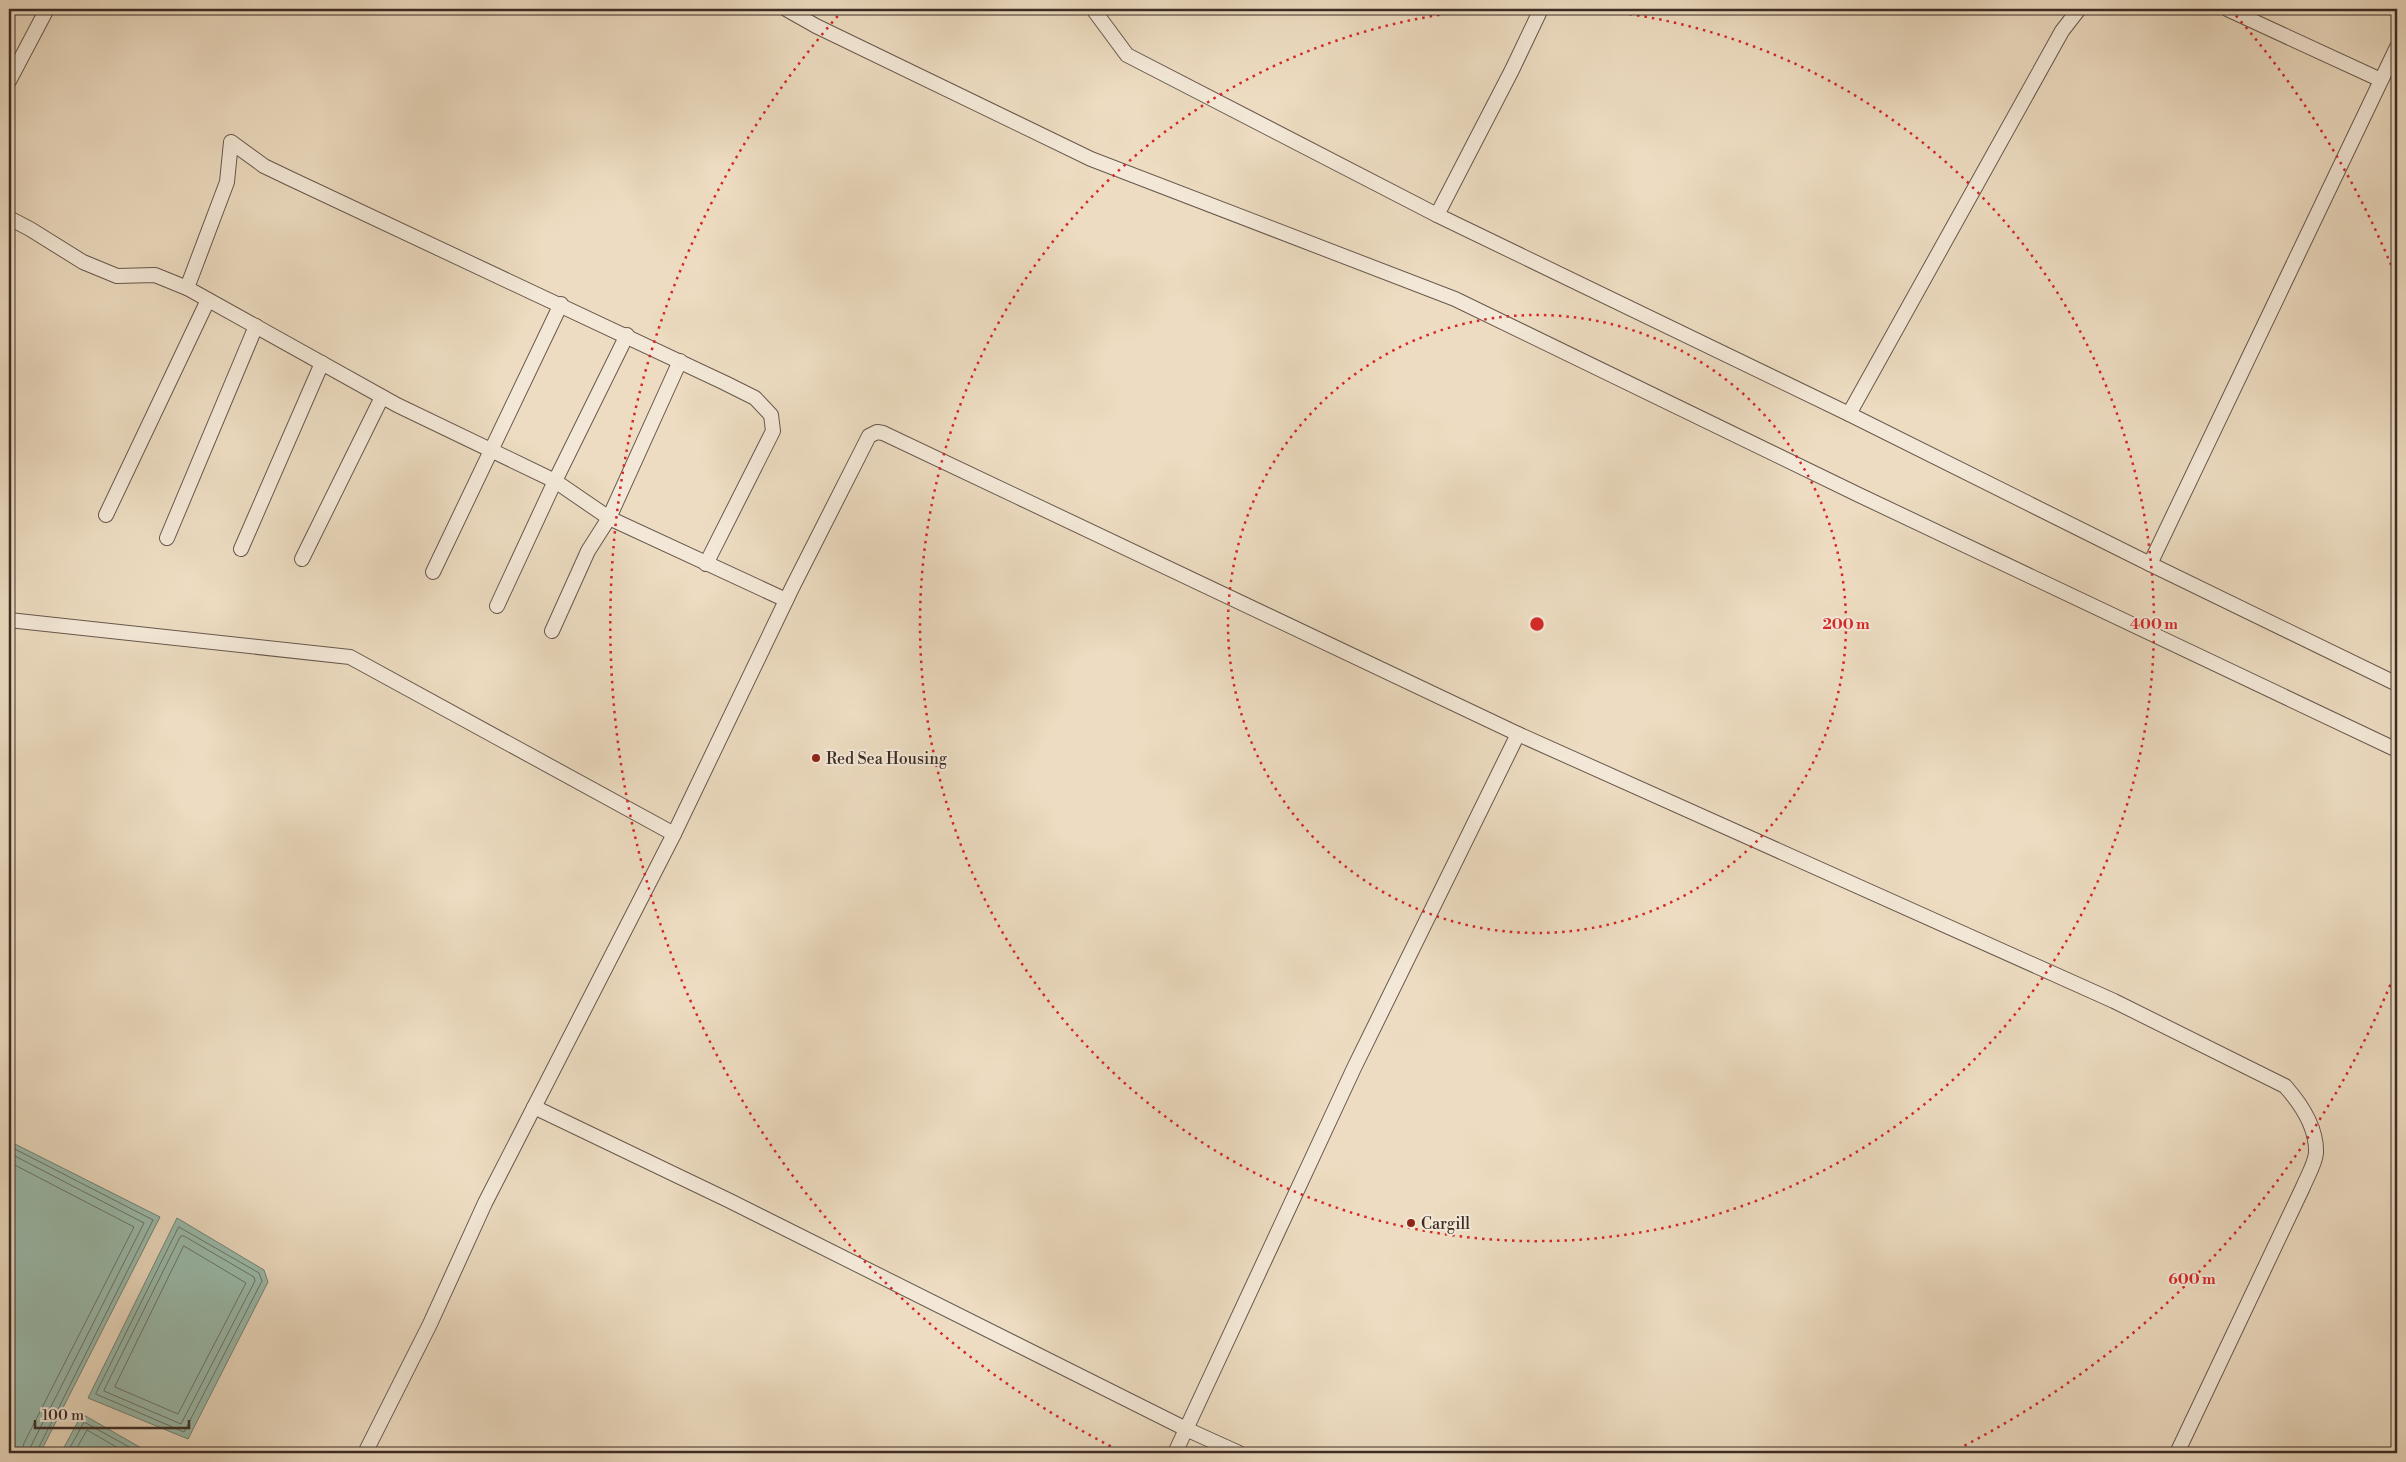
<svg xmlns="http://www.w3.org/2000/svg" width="2406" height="1462" font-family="'Libre Bodoni',serif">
  <rect width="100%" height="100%" fill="#eddcc1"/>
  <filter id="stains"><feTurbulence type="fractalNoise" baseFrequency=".004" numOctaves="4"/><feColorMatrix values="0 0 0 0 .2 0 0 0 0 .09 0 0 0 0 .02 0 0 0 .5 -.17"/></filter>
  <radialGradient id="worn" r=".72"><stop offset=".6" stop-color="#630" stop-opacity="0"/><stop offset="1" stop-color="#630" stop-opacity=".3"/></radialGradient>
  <!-- water -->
  <g fill="#9abcad" stroke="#748277">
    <polygon points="9,1141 160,1217 40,1453 9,1453"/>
    <polygon points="177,1218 264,1270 268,1282 188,1439 88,1398"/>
    <polygon points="82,1414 150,1453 61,1453"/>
  </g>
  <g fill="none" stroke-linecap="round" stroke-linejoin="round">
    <!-- shore -->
    <g stroke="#6b746a" stroke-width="1">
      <polyline points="9,1146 153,1220 36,1453"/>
      <polyline points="9,1153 144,1223 31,1446 29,1453"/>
      <polyline points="9,1162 134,1227 24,1443 22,1453"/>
      <polygon points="179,1227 259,1273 262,1281 184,1432 96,1394"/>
      <polygon points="181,1236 184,1236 254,1277 255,1281 181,1424 104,1391"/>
      <polygon points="184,1246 246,1283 178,1414 115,1387"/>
      <polyline points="67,1453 84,1422 140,1453"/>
      <polyline points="74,1453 87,1430 127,1453"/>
    </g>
    <defs>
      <g id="minor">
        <polyline points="786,9 816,26 1091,159 1455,299 1859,495 2397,750"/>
        <polyline points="1093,9 1127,55 1437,215 1849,414 2150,564 2397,47"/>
        <polyline points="2227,9 2381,80"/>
        <polyline points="9,81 47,9"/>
        <polyline points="1437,215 1512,70 1541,9"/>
        <polyline points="9,218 30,229 83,262 117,276 155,275 187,288 397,405 555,481 609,518 786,600"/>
        <polyline points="187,288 227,182 231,142 264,166 289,178 725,383 755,398 771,415 773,431 706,564"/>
        <polyline points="1849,414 2062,31 2079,9"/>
        <polyline points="106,515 208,300"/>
        <polyline points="167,538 256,326"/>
        <polyline points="241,549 322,363"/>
        <polyline points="302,559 382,397"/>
        <polyline points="2150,564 2397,684"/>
        <polyline points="433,572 561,304"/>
        <polyline points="497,606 555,481 627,335"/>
        <polyline points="9,620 350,657 674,834"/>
        <polyline points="552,631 588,551 609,518 680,361"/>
        <polyline points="534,1107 730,1201 1186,1429 1239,1453"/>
        <path d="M365,1453L430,1324L485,1203L674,834L792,588L869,436L877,432L883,433L1518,734L2114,1001L2285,1086C2301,1104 2317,1127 2316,1153C2315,1164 2307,1177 2303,1187L2177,1453"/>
        <polyline points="1175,1453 1354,1068 1518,734"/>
      </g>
    </defs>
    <!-- minor casing -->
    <use href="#minor" stroke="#68584d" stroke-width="16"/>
    <!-- minor -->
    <use href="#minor" stroke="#f3e8d7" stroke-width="14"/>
  </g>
  <!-- distance rings -->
  <g fill="none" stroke="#d62828" stroke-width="2.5" stroke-dasharray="2.5 5">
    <circle cx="1537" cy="624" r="309"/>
    <path d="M1585 9A617 617 0 1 1 1489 9"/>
    <path d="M2396 971A926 926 0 0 1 1950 1453M1124 1453A926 926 0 0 1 843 10M2231 10A926 926 0 0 1 2396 277"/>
  </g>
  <!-- markers -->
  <g fill="#8f2418" stroke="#f3e8d7" stroke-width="2">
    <circle cx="816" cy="758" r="5"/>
    <circle cx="1411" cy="1223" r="5"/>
  </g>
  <g text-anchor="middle" stroke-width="4" stroke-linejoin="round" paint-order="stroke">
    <!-- poi labels -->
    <g font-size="16" fill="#3c2c26" stroke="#f3e8d7" text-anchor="start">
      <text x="826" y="764">Red Sea Housing</text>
      <text x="1421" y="1229">Cargill</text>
    </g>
  </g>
  <circle cx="1537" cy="624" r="8" fill="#d62828" stroke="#f3e8d7" stroke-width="2.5"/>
  <g font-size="15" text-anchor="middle" font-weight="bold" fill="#d62828" stroke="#f3e8d7" stroke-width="4" stroke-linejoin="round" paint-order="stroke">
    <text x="1846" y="629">200 m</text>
    <text x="2154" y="629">400 m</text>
    <text x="2192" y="1284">600 m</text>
  </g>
  <!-- margin -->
  <rect width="2406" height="1462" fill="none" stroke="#eddcc1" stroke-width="30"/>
  <rect x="10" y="10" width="2386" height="1442" fill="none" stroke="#3c2c26" stroke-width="2.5"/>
  <rect x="15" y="15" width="2376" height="1432" fill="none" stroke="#3c2c26"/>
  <!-- scale -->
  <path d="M35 1420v8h154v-8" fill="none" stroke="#3c2c26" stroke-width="2.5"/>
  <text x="42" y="1420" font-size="15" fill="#3c2c26" stroke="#f3e8d7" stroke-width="4" paint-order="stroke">100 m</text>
  <rect width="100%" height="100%" filter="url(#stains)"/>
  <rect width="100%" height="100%" fill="url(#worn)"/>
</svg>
